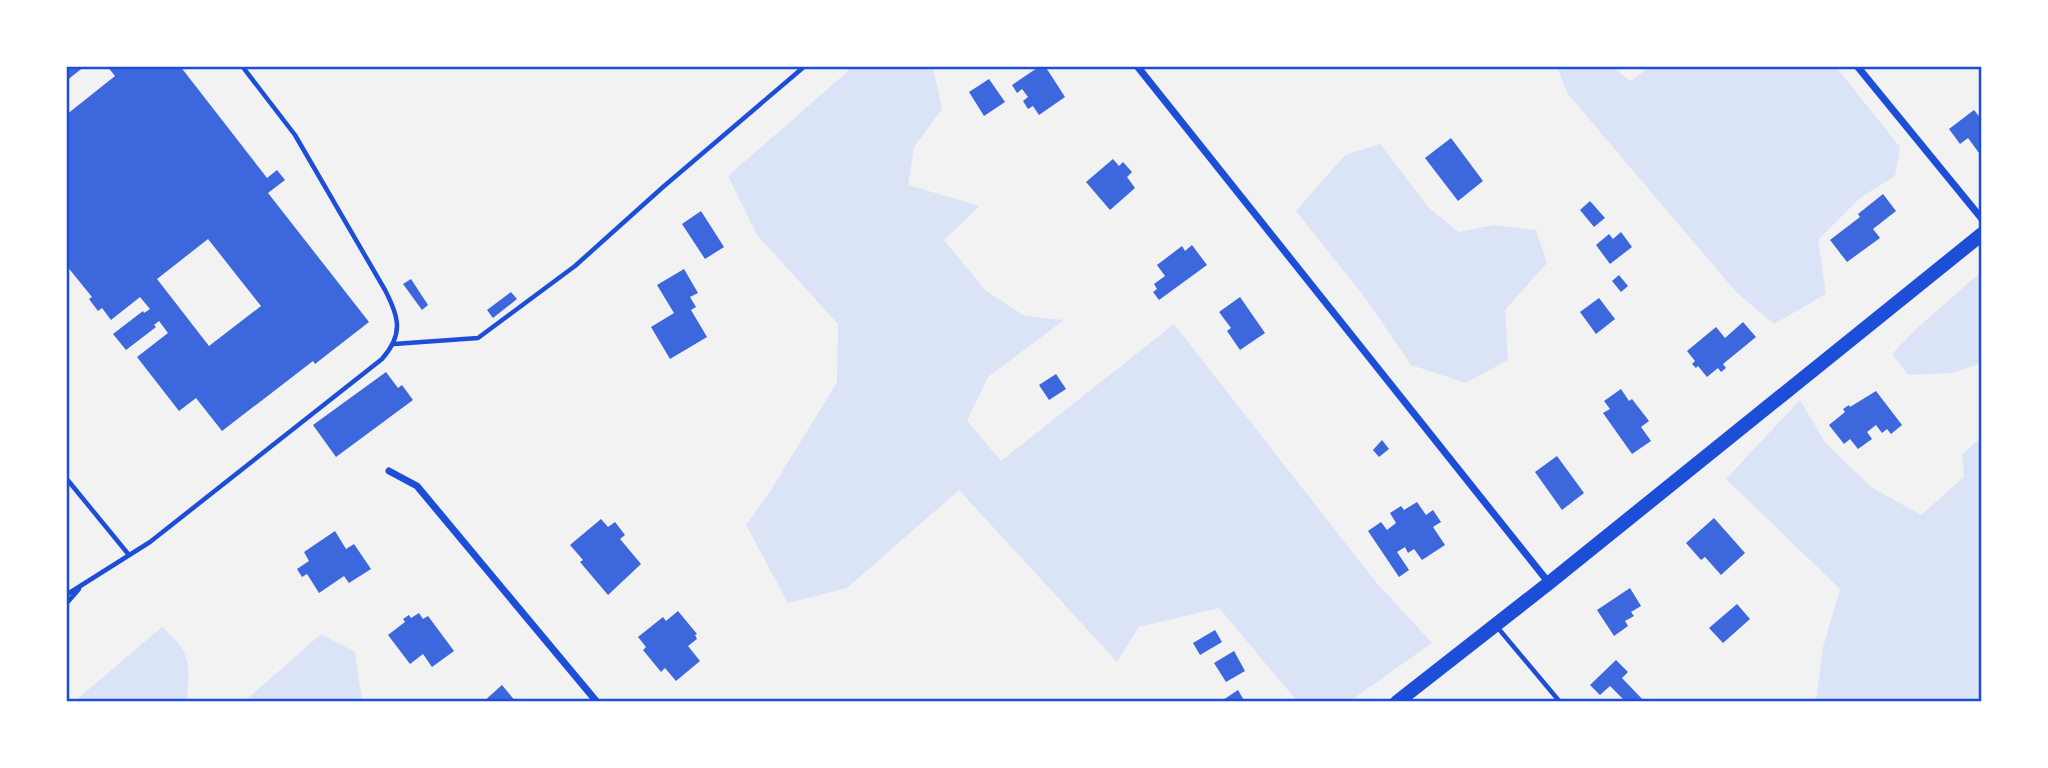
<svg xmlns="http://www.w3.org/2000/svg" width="2048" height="768" font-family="Rubik,sans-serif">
  <rect width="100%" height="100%" fill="#f2f2f2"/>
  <!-- green -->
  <g fill="#dbe4f7">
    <polygon points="854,66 933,67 942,109 914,147 908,185 980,206 944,240 986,291 1025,316 1064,320 988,377 967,421 1001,461 1174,324 1375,581 1432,643 1350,701 1297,701 1219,608 1139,627 1117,662 959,490 847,588 788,603 746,525 768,495 837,382 838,324 757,235 728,176"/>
    <polygon points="1557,67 1613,67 1630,81 1650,67 1836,67 1900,147 1895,176 1860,198 1818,240 1826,294 1774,324 1736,292 1567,93"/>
    <polygon points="1380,144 1429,208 1459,232 1494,225 1536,230 1547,263 1505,310 1508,360 1466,383 1411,365 1366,299 1296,211 1345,155"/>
    <polygon points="1981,272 1981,363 1952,373 1908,375 1892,354 1917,328"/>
    <polygon points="1800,400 1825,442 1871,487 1921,515 1964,477 1962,454 1981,438 1981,701 1816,701 1823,647 1840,589 1726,479"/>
    <path d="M162,627C192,653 190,664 187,701H75Z"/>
    <polygon points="321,634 355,652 362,701 232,701 247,699"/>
  </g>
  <!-- building -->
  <g fill="#3d67dc" fill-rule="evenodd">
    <polygon points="66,66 85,66 66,81"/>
    <path d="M107,66H180L267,178L277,170L285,180L268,193L369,322L315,364L313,361L222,431L196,398L179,411L137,357L168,333L159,321L154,325L156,327L126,350L113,334L143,311L144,313L150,309L140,297L111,320L102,308L98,311L89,299L92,297L66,265V115L115,76ZM208,239L261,306L209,346L157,279Z"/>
    <polygon points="1040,66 1045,66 1065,97 1039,115 1033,106 1028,109 1023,101 1028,97 1022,89 1017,93 1012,85"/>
    <polygon points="989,79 1005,102 984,116 969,92"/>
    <polygon points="1974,110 1982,120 1982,157 1968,138 1960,144 1949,129"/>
    <polygon points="1451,138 1483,181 1458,201 1425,158"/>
    <polygon points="1113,159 1119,166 1123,162 1132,172 1127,177 1135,188 1110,210 1086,182"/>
    <polygon points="1883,194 1896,211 1873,229 1880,238 1847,262 1830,240 1860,217 1858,214"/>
    <polygon points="1590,201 1605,218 1594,227 1580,210"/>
    <polygon points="701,211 724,247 705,259 682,224"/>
    <polygon points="1621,232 1632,247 1610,264 1596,245 1609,234 1613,239"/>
    <polygon points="1192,245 1207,265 1159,300 1153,292 1157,289 1154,284 1165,276 1157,265 1182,246 1185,251"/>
    <polygon points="684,269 698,293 690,297 696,307 691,310 707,337 670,359 651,327 674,313 657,285"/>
    <polygon points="1619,275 1628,286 1621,292 1612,281"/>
    <polygon points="411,279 428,305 422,310 403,284"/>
    <polygon points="511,292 517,299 493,318 487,310"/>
    <polygon points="1240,297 1265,333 1240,350 1227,331 1231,328 1219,312"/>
    <polygon points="1599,298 1615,319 1596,334 1580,312"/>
    <polygon points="1743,322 1756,337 1723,364 1726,368 1721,372 1718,368 1707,377 1698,366 1696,368 1692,364 1695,361 1687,351 1716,327 1725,338"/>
    <polygon points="386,372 398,388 402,385 413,400 336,457 313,425"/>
    <polygon points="1056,374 1066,389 1049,400 1039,385"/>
    <polygon points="1621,389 1629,401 1632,399 1649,421 1641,427 1651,441 1632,454 1603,413 1610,409 1604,401"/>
    <polygon points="1876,391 1902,425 1891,434 1887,429 1882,433 1876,425 1867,432 1872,439 1858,449 1850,439 1844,444 1829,425 1845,412 1843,409 1849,405 1850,407"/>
    <polygon points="1382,440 1389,449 1379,457 1373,450"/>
    <polygon points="1557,456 1584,493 1562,510 1535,472"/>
    <polygon points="1417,502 1426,515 1433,510 1441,522 1433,527 1445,545 1422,560 1414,549 1408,553 1405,547 1397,552 1409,570 1399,577 1368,531 1381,522 1387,530 1396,523 1390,513 1401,506 1404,510"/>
    <polygon points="1714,518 1745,553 1721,575 1705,557 1701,560 1686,543"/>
    <polygon points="601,519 608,527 615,522 625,535 620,539 641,564 608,595 580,562 583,560 570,545"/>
    <polygon points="335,531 346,549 354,544 371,569 349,583 344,576 319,593 307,574 302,577 297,569 309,561 304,552"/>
    <polygon points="1630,588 1641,606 1631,612 1634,616 1625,621 1628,626 1614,636 1597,610"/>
    <polygon points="1737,604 1750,619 1723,643 1709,628"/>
    <polygon points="678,611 697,634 695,635 697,639 688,646 700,661 676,681 665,668 661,672 643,650 646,647 638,637 663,617 666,621"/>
    <polygon points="419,613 423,619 428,616 454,651 432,667 423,654 410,664 388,635 405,622 403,619 409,615 411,618"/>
    <polygon points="1215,630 1222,642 1200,655 1193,643"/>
    <polygon points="1234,651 1245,671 1226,682 1214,663"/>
    <polygon points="1616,660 1628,672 1622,678 1645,702 1626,702 1610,686 1600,695 1590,685"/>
    <polygon points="502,685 516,702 483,702"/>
    <polygon points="1238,690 1245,702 1220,702"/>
  </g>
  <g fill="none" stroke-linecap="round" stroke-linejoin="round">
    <!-- service -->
    <g stroke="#1d4ed8" stroke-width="4.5">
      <polyline points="394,344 478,338 575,266 663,187 805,66"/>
      <polyline points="66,478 129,555"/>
      <path d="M66,595L150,542L382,359C404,334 399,317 385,290L295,135L242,66"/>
      <polyline points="66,604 79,589"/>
      <polyline points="1498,628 1560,702"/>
    </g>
    <!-- minor -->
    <g stroke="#1d4ed8" stroke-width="7">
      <polyline points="1137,66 1549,583"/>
      <polyline points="1857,66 1982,219"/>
      <polyline points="389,471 417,486 597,702"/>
    </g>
    <!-- secondary -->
    <polyline stroke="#1d4ed8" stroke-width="14" points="1397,702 1549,583 1982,234"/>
  </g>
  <!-- border -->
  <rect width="2048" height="768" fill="none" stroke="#ffffff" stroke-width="136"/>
  <rect x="68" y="68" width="1912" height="632" fill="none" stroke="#1d4ed8" stroke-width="2.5"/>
</svg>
